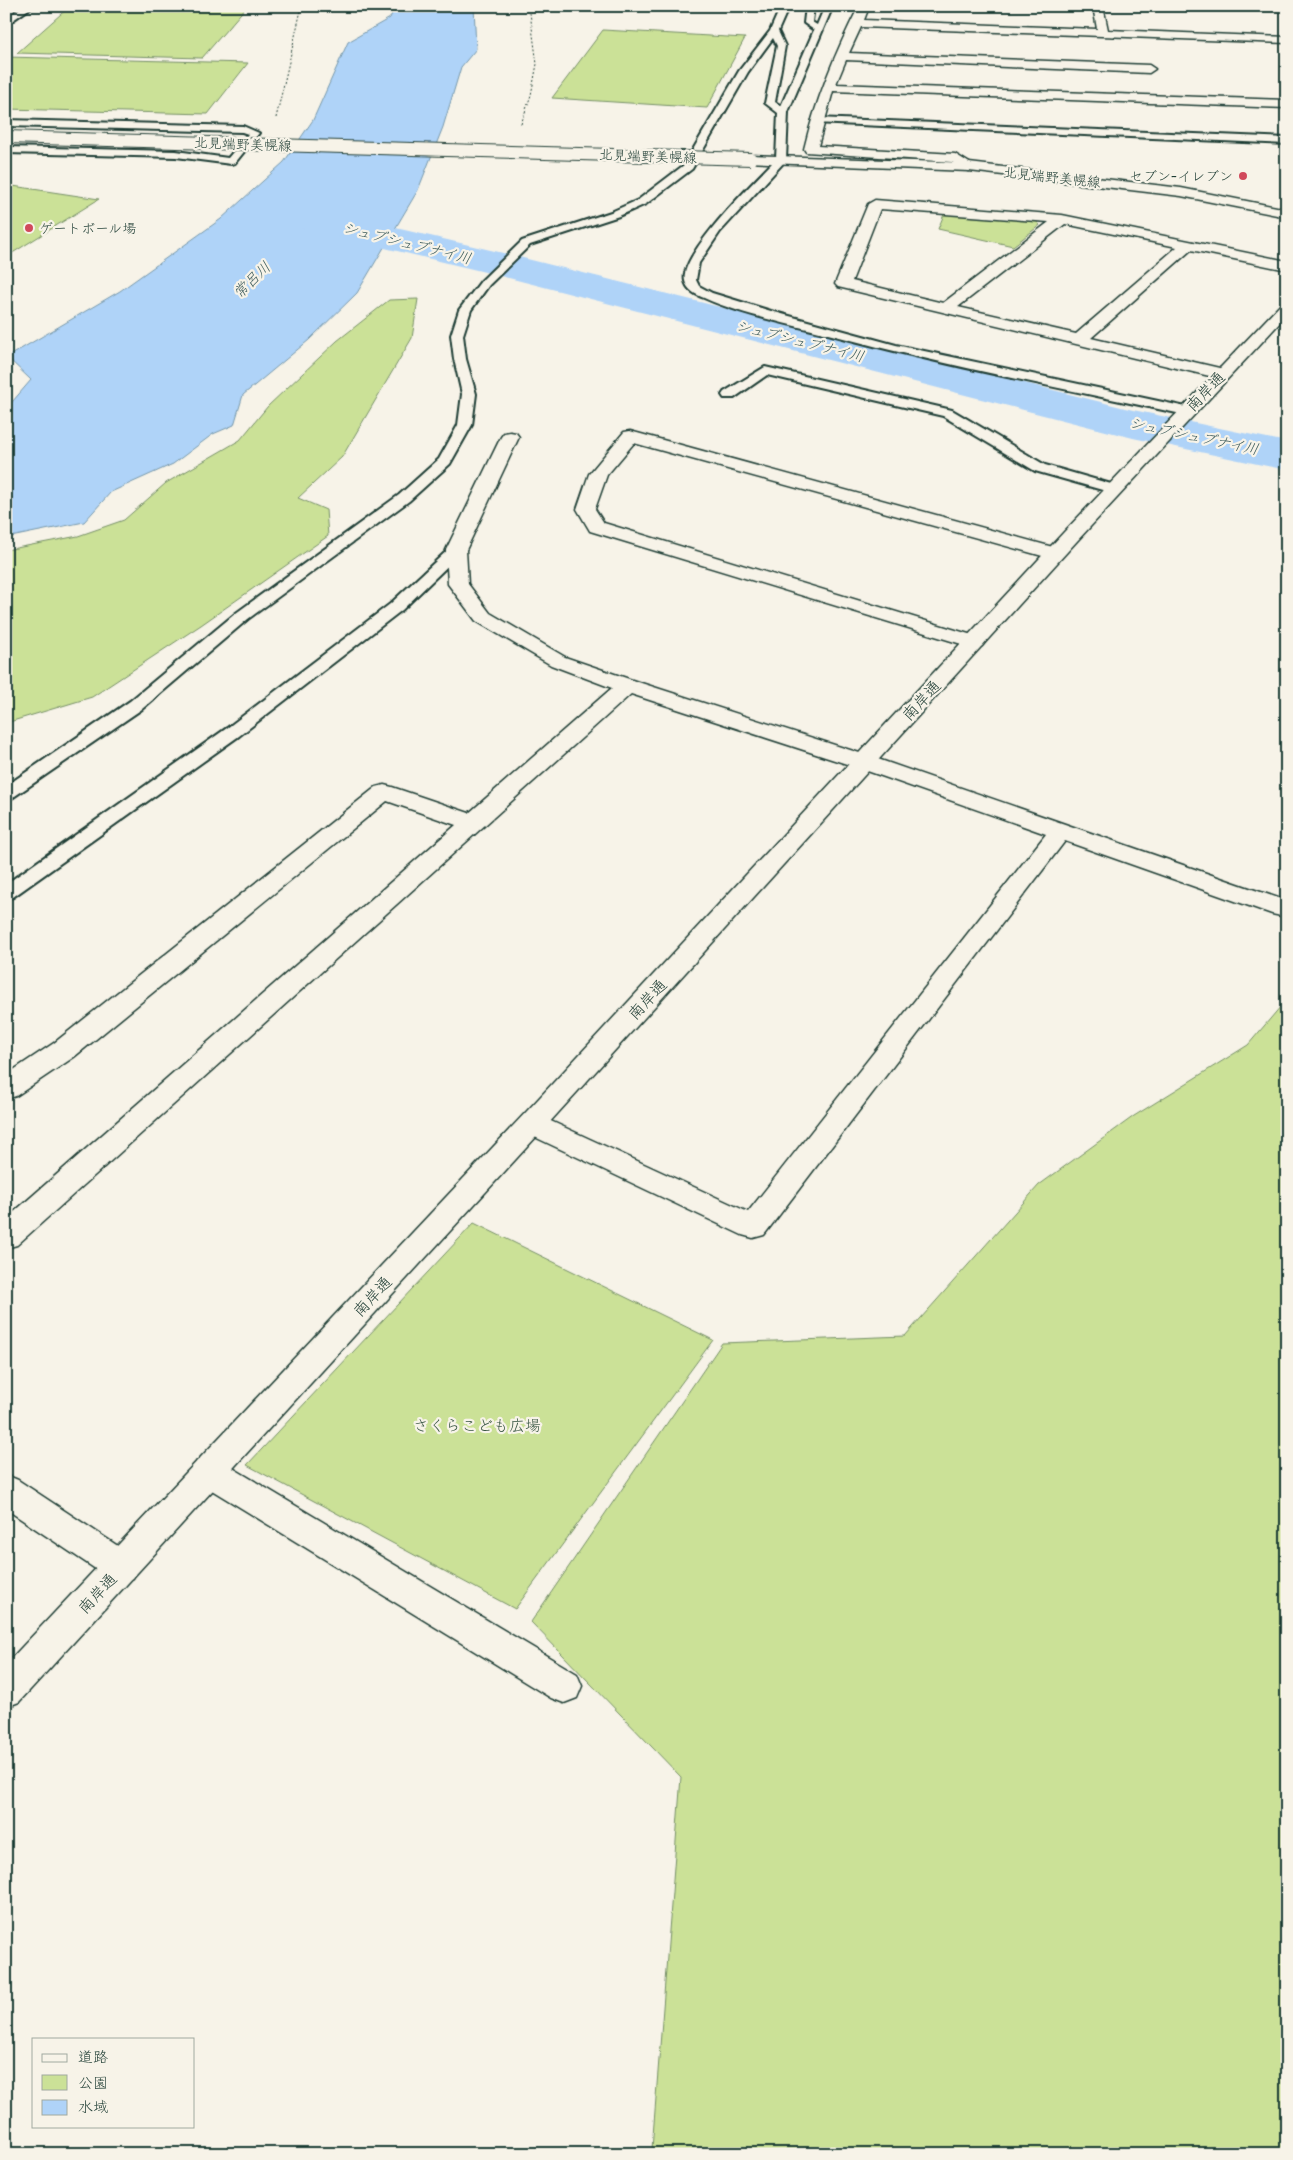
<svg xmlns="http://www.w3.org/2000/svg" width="1293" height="2160" font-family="Pangolin,'Klee One',sans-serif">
  <rect width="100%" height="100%" fill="#f7f3e8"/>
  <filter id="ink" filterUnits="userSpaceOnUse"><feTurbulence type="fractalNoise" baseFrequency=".02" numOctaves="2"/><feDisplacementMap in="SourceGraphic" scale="10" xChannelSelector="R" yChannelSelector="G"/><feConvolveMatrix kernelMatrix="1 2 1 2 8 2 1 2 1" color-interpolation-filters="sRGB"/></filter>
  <g filter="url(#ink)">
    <!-- green -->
    <g fill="#cbe197" stroke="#758f66">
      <polygon points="70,6 247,6 202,58 17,53"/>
      <polygon points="603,30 745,38 707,108 552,98"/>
      <polygon points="6,57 248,63 208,114 6,109"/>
      <polygon points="6,185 99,199 6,257"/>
      <polygon points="945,212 1034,219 1040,225 1013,246 938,229"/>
      <polygon points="418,299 412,338 342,457 298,498 326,510 328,536 201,625 92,697 6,723 6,550 78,536 124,520 166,483 240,440 268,406 337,341 389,300"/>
      <polygon points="1287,999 1287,2154 649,2154 652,2149 681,1777 531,1622 722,1343 905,1336 1039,1185 1134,1116 1248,1045"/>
      <polygon points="474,1223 713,1340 515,1609 247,1465"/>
    </g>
    <!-- water -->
    <polygon fill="#afd3f8" stroke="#7597aa" points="395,6 474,6 476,49 461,67 443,127 418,190 357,293 309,340 243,395 234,425 213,434 173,464 111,492 84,522 6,538 6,409 31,380 7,357 120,291 221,219 284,162 313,120 348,42 390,18"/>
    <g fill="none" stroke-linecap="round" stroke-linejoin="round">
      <!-- river -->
      <polygon fill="#afd3f8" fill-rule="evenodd" points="314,209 499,252 1133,410 1287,442 1287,470 1133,438 485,272 301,228 295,220 301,212"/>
      <defs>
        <g id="lane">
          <polygon points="23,6 33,6 6,25 6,18"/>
          <path d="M781,6H789L778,31L785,46L775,102L781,106L814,30L804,23L806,6H814L812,22L817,25L825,6H833L788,112L786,160L720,232L699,263L696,280L699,286L712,293L771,311L896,345L1186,407L1191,408L1193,411L1191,414L1186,415C1066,389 946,366 828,334C789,324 739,314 704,298C696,295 687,290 685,281C678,255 757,179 776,159L778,113L765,103L777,46L773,38L748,72L692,169L646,204L619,216L530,245L489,285L471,310L463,335L466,359L476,394L472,425L450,464L409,501L248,619L142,709L12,798L6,799V786L130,701L236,613L399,495L439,459L458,425L462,394L454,359L451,335L459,310L481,281L522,241L611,212L638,200L684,165L739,71L770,31Z"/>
          <polygon points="817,118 1287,138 1287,144 814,123 812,121"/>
          <polygon points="6,120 243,126 259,133 235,163 231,164 176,157 6,153 6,147 176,151 228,158 248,134 242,132 6,126"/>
          <polygon points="765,367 952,410 1045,465 1118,486 1120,489 1113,493 1035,471 943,416 767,375 734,398 724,398 722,395 724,392"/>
          <polygon points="456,546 463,550 461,553 402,610 239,736 13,897 6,899 6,884 227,728 390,604 451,547"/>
        </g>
        <g id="street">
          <path d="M859,6L869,7L864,20L1097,29L1093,6H1103L1108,30L1287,37V43L861,27L849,53L1149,65L1155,69L1149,73L846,60L836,84L1287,100V108L833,91L818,146L955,154L976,167L969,171L952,162L806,152L804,149C816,99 836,51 859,6Z"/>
          <path d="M875,200L1062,215L1287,261V270L1191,250L1091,338L1228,370L1230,374L1228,378L1222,379L838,287L835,284L868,204ZM880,209L1049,222L943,303L852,281ZM1065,224L1177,247L1076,334L958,307Z"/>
          <polygon points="630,431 1060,549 1063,553 1060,557 1046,557 634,443 607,475 595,509 604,523 982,638 985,642 982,646 975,648 968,646 590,531 577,509 589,474 624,432"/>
          <polygon points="510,432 516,433 519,437 466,550 468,584 490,613 565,657 635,681 872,757 1287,901 1287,914 1281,916 1272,914 1065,841 764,1235 753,1238 742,1235 522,1131 518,1124 522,1117 532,1114 542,1117 748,1212 1046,834 856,767 631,694 17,1245 6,1248 6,1219 456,825 387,801 74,1057 16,1096 6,1099 6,1075 54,1043 376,787 384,785 392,787 469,813 612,688 551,665 476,621 448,584 446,550 501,437 504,433"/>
          <polygon points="209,1457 221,1461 577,1674 582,1686 577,1698 564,1703 551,1698 197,1481 192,1471 197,1461"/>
          <polygon points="6,1475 18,1480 133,1556 139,1567 133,1578 121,1583 109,1578 6,1509"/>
        </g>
        <polygon id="secondary" points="1287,301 1287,315 1077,541 548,1124 19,1702 6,1707 6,1664 528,1110 1064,532 1282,303"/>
        <polygon id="primary" points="751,155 969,163 1181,188 1287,209 1287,217 1181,196 969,171 746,162 744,159"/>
      </defs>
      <!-- lane casing -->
      <use href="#lane" stroke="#1f3d34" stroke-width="4"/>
      <!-- street casing -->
      <use href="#street" stroke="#1f3d34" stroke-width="3"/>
      <!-- secondary casing -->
      <use href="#secondary" stroke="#1f3d34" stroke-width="3"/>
      <!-- primary casing -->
      <use href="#primary" stroke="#1f3d34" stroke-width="3"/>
      <!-- path -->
      <g stroke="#1f3d34" stroke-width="1" stroke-dasharray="2 2" stroke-linecap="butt">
        <polyline points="276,118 302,6"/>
        <polyline points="521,124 531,95 537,64 530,13 542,6"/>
      </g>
      <!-- lane -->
      <use href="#lane" fill="#f7f3e8" fill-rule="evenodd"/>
      <!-- street -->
      <use href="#street" fill="#f7f3e8" fill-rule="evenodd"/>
      <!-- secondary -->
      <use href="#secondary" fill="#f7f3e8" fill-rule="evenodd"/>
      <!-- primary -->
      <use href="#primary" fill="#f7f3e8" fill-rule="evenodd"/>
      <defs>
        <polyline id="primary-bridge" points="6,137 751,159"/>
      </defs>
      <!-- primary-bridge casing -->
      <use href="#primary-bridge" stroke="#1f3d34" stroke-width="14" stroke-linecap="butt"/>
      <!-- primary-bridge -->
      <use href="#primary-bridge" stroke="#f7f3e8" stroke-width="12"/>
    </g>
  </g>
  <!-- markers -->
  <g fill="#d1495b" stroke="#f7f3e8" stroke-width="2">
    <circle cx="1243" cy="176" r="5"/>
    <circle cx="29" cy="228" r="5"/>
  </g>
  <g text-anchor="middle" stroke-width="4.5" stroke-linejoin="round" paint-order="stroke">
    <!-- far-street labels -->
    <g font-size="14" fill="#1f3d34" stroke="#f7f3e8">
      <text transform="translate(243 144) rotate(2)" y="5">北見端野美幌線</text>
      <text transform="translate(648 156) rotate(2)" y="5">北見端野美幌線</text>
      <text transform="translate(1052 177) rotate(6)" y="5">北見端野美幌線</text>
    </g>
    <!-- far-poi labels -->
    <g font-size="14" fill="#1f3d34" stroke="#f7f3e8" text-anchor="end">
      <text x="1233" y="181">セブン-イレブン</text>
      <text x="39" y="233" text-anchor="start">ゲートボール場</text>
    </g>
    <!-- far-water labels -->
    <g font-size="15" font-style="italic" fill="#3c5b5b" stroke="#f7f3e8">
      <text transform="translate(407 243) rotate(14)" y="5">シュブシュブナイ川</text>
      <text transform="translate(252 280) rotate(-44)" y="5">常呂川</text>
      <text transform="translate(800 341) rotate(14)" y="5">シュブシュブナイ川</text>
      <text transform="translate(1194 436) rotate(12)" y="5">シュブシュブナイ川</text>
    </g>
    <!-- street labels -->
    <g font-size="16" fill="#1f3d34" stroke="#f7f3e8">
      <text transform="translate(1205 391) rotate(-46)" y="6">南岸通</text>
      <text transform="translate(921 700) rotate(-47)" y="6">南岸通</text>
      <text transform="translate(647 999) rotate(-47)" y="6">南岸通</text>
      <text transform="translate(372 1296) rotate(-47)" y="6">南岸通</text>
      <text transform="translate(97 1593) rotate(-47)" y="6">南岸通</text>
    </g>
    <!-- park labels -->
    <g font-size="16" fill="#395643" stroke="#f7f3e8">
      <text x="477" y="1431">さくらこども広場</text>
    </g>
  </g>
  <!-- margin -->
  <rect width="1293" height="2160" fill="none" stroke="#f7f3e8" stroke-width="25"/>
  <rect x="12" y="12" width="1268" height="2135" fill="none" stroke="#1f3d34" stroke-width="2" filter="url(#ink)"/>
  <!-- legend -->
  <rect x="32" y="2038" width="162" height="90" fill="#f7f3e8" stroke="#a1aaa0"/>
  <rect x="42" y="2054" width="25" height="8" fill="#f7f3e8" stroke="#a1aaa0"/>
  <text x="78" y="2062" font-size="15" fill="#1f3d34">道路</text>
  <rect x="42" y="2075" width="25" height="15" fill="#cbe197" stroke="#a1aaa0"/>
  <text x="78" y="2088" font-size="15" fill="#1f3d34">公園</text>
  <rect x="42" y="2100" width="25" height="15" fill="#afd3f8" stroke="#a1aaa0"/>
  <text x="78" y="2112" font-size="15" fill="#1f3d34">水域</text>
</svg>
